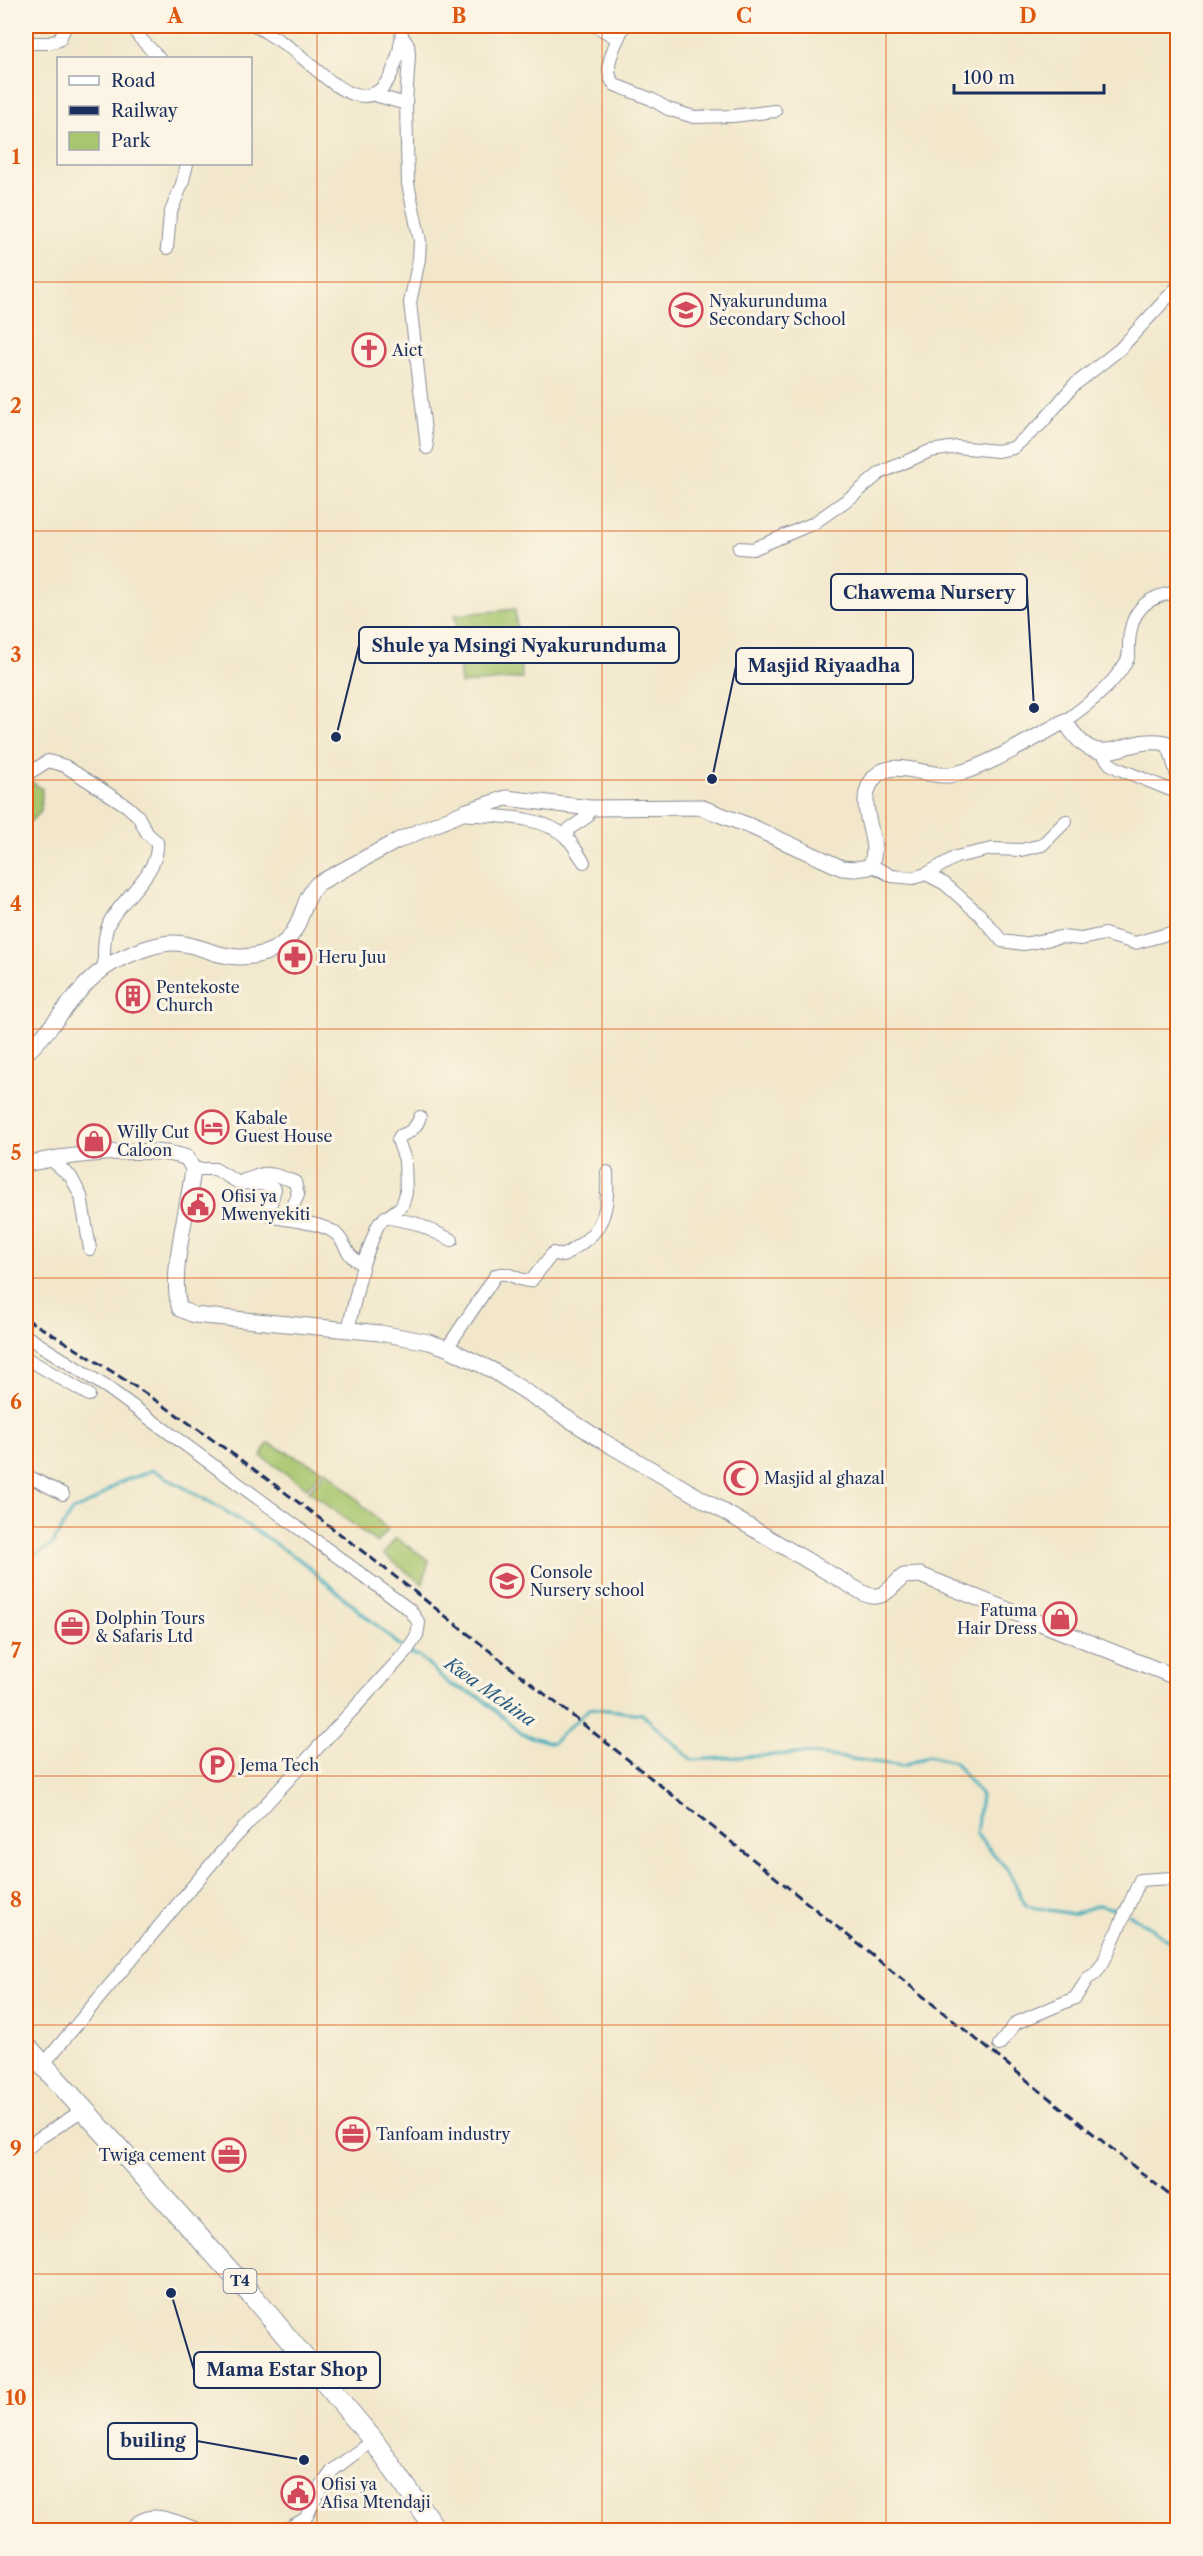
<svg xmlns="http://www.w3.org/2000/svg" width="1203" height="2556" font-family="'Libre Caslon Text',serif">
  <rect width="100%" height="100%" fill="#fcf5e5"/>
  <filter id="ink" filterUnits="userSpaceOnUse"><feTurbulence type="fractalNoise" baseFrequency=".0167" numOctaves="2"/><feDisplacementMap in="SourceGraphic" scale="12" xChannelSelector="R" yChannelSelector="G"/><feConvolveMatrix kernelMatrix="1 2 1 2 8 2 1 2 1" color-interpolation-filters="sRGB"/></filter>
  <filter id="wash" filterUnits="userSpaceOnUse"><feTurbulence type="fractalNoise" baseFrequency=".008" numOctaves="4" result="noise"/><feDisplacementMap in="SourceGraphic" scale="24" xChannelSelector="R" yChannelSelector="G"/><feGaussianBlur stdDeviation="1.35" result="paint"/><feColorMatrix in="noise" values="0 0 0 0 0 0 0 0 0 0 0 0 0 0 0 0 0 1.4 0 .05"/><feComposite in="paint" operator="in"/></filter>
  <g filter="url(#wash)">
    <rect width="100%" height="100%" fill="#f2e7cb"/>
    <!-- green -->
    <g fill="#a7c66e" stroke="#617a66" stroke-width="1.5">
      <polygon points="515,609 522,678 461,684 455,615"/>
      <polygon points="26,778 42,789 41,812 26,825"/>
      <polygon points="268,1443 323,1470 307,1488 261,1456"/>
      <polygon points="327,1470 388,1530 377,1543 309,1491"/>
      <polygon points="396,1538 429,1560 423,1584 383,1554"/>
    </g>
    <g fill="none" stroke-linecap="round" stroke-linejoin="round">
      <!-- stream -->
      <g stroke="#40aebd" stroke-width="3">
        <polyline points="26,1561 52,1545 72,1511 94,1501 118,1483 153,1470 227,1512 300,1560 404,1649"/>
        <polyline points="409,1653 420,1657 449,1684 480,1697 522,1734 552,1743 590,1708 642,1714 692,1760 806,1753 904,1766 928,1756 954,1762 981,1795 976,1834 1008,1870 1026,1906 1072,1914 1099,1905 1123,1911"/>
        <polyline points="1129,1914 1178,1946"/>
      </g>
    </g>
  </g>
  <g filter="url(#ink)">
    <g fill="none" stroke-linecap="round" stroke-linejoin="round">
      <defs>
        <g id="minor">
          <polyline points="133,26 139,37 159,58"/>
          <path d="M256,26C270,35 285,43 298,54C323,74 366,124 391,75C398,59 402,43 402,26"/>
          <polyline points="596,26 618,39"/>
          <path d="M624,26C617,41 600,70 615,85L651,99L668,109L694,117L733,116L775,111"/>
          <polyline points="402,36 408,45 409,55 406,104 408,184 420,241 419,259 410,303 427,448"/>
          <polyline points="26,43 49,43 59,40 66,26"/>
          <polyline points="371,94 406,104"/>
          <polyline points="167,248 170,214 182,184 187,164"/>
          <polyline points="739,548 753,549 814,523 854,495 880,473 930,451 957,447 997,451 1013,448 1041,424 1073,386 1120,349 1178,286"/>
          <path d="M1065,721C1087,705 1110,688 1125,664C1130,657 1129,650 1129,642C1131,610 1146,596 1178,592"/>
          <polyline points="1102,753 1110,764 1119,769 1178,793"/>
          <path d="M26,775L48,761L65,766L127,806L138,816L147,833L157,842C160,873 122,898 110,921C103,935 104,952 104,967"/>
          <path d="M461,814C493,817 542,814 567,838C574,845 578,854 584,862"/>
          <polyline points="567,839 569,829 587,817 590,808"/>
          <polyline points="871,865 892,876 913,878 926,874 956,857 992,849 1021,850 1042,845 1066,821"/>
          <polyline points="926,874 945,884 979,914 1002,941 1024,944 1061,937 1081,939 1104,934 1135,943 1178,931"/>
          <polyline points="50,1159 71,1177 81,1196 90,1249"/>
          <path d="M193,1169H215L239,1183L270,1185L275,1189L268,1213L270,1216C288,1221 321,1222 335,1233C348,1244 344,1256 363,1264"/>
          <path d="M244,1180C251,1179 253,1177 259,1175C269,1171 285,1178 295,1182L298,1195L287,1219"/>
          <polyline points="385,1217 415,1223 452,1240"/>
          <path d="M348,1330L363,1264L377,1227L380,1222L402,1206L406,1193L405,1160L398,1140L400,1136C411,1132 416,1128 420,1117"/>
          <polyline points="26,1336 108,1388 410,1610 419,1623 417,1635 406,1652 218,1856 42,2066"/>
          <path d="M447,1348L496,1275C509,1270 518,1282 531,1281L553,1253L564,1256C571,1250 580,1245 587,1239C608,1222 608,1196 607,1172"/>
          <polyline points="26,1358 89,1395"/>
          <polyline points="26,1475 63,1494"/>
          <polyline points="999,2045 1016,2023 1075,1998 1088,1978 1095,1974 1104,1961 1140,1880 1172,1878"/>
          <polyline points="26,2150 38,2139 83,2110"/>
          <path d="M130,2530C149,2505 175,2521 200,2530"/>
          <polyline points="285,2530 305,2519 324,2482 333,2470 373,2440"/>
        </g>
        <g id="tertiary">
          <path d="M26,1053C60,1024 79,977 122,958C138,951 157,943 175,943C190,943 204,950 219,954C241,960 270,957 287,940C303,924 302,900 317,884L397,841L467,811L506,798L590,808L700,807L750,826L842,868L855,869L869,867C886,843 851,806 874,778C891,757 926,777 948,775C977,773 1037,736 1065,721C1100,779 1120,734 1166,743L1171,749L1178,774"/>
          <path d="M26,1164C63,1156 151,1144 187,1158L193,1169C189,1207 168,1275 180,1309L194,1315L380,1333L429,1342L447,1348L492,1370L601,1440L865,1594C884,1602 891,1586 904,1576L920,1575L1178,1678"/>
        </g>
        <polyline id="trunk" points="26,2046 256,2300 373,2440 436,2530"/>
      </defs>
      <!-- minor casing -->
      <use href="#minor" stroke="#868b94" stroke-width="14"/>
      <!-- tertiary casing -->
      <use href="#tertiary" stroke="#868b94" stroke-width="17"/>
      <!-- trunk casing -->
      <use href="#trunk" stroke="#868b94" stroke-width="22"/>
      <!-- minor -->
      <use href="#minor" stroke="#fff" stroke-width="12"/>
      <!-- tertiary -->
      <use href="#tertiary" stroke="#fff" stroke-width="15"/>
      <!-- trunk -->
      <use href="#trunk" stroke="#fff" stroke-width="20"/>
      <!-- rail -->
      <path stroke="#1b2f5e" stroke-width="3" stroke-dasharray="9 4.5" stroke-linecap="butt" d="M26,1319C197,1418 350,1541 505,1663C732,1840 954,2022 1178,2202"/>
    </g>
  </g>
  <!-- grid -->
  <path fill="none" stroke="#de5710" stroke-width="1.5" stroke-opacity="0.55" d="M317,26V2530M602,26V2530M886,26V2530M26,282H1178M26,531H1178M26,780H1178M26,1029H1178M26,1278H1178M26,1527H1178M26,1776H1178M26,2025H1178M26,2274H1178"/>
  <!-- icons -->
  <defs>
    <symbol id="school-ring" viewBox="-11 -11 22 22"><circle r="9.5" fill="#fcf5e5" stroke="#d1495b" stroke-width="1.5"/><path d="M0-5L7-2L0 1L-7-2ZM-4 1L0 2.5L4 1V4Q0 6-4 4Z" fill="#d1495b"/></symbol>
    <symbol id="church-ring" viewBox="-11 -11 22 22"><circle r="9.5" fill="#fcf5e5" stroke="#d1495b" stroke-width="1.5"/><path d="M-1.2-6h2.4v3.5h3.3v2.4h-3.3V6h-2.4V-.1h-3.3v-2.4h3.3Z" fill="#d1495b"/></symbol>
    <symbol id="pharmacy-ring" viewBox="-11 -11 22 22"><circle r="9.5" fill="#fcf5e5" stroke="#d1495b" stroke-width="1.5"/><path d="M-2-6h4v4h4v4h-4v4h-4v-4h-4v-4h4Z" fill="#d1495b"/></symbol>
    <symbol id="building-ring" viewBox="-11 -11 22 22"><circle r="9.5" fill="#fcf5e5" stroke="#d1495b" stroke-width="1.5"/><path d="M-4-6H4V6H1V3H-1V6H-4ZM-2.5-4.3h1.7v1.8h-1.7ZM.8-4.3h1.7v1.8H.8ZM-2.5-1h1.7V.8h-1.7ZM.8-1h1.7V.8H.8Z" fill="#d1495b"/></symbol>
    <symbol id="hotel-ring" viewBox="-11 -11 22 22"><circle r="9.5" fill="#fcf5e5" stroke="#d1495b" stroke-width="1.5"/><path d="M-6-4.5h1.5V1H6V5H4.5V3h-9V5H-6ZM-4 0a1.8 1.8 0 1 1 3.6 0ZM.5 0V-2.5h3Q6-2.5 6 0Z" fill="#d1495b"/></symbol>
    <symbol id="shop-ring" viewBox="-11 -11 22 22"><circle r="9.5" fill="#fcf5e5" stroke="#d1495b" stroke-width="1.5"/><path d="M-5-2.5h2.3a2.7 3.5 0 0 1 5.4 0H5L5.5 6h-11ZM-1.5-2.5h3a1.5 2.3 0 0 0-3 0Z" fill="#d1495b"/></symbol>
    <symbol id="civic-ring" viewBox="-11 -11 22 22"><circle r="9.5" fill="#fcf5e5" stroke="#d1495b" stroke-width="1.5"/><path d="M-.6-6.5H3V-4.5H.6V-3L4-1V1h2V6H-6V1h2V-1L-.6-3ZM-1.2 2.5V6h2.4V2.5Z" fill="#d1495b"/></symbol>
    <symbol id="mosque-ring" viewBox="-11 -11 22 22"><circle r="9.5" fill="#fcf5e5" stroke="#d1495b" stroke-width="1.5"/><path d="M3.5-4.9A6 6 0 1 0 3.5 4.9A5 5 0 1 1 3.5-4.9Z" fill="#d1495b"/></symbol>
    <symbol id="office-ring" viewBox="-11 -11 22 22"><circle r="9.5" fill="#fcf5e5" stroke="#d1495b" stroke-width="1.5"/><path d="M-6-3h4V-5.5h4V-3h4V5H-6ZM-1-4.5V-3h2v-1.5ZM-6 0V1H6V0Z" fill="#d1495b"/></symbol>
    <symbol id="parking-ring" viewBox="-11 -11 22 22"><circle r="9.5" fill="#fcf5e5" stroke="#d1495b" stroke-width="1.5"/><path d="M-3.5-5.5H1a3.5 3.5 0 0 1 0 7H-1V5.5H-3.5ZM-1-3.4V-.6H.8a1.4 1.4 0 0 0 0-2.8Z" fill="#d1495b"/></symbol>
  </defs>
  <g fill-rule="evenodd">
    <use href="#school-ring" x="667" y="291" width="38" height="38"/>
    <use href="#church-ring" x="350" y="331" width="38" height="38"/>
    <use href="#pharmacy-ring" x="276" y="938" width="38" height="38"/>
    <use href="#building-ring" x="114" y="977" width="38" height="38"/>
    <use href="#hotel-ring" x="193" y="1108" width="38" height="38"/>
    <use href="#shop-ring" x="75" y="1122" width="38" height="38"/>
    <use href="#civic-ring" x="179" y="1186" width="38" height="38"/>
    <use href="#mosque-ring" x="722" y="1459" width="38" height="38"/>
    <use href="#school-ring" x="488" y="1562" width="38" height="38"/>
    <use href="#shop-ring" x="1041" y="1600" width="38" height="38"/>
    <use href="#office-ring" x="53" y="1608" width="38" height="38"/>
    <use href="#parking-ring" x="198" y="1746" width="38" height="38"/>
    <use href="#office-ring" x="334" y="2115" width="38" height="38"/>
    <use href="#office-ring" x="210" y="2136" width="38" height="38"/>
    <use href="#civic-ring" x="279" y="2474" width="38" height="38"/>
  </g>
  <g text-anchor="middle" stroke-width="6" stroke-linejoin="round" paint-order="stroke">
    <!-- shield labels -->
    <rect fill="#fcf5e5" stroke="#5e6a86" stroke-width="1.5" x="223.5" y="2269" width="33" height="24" rx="4.5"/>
    <g font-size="15" font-weight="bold" fill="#1b2f5e">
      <text x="240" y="2286">T4</text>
    </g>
    <!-- poi labels -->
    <g font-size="16" fill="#1b2f5e" stroke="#fcf5e5" text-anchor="start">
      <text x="709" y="307">Nyakurunduma<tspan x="709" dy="18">Secondary School</tspan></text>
      <text x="392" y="356">Aict</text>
      <text x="318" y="963">Heru Juu</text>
      <text x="156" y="993">Pentekoste<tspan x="156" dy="18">Church</tspan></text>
      <text x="235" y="1124">Kabale<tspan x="235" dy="18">Guest House</tspan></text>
      <text x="117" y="1138">Willy Cut<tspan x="117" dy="18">Caloon</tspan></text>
      <text x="221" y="1202">Ofisi ya<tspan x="221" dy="18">Mwenyekiti</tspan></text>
      <text x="764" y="1484">Masjid al ghazal</text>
      <text x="530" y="1578">Console<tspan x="530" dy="18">Nursery school</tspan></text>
      <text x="1037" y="1616" text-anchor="end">Fatuma<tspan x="1037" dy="18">Hair Dress</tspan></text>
      <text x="95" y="1624">Dolphin Tours<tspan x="95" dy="18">&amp; Safaris Ltd</tspan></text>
      <text x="240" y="1771">Jema Tech</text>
      <text x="376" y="2140">Tanfoam industry</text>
      <text x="206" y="2161" text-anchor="end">Twiga cement</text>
      <text x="321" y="2490">Ofisi ya<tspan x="321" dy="18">Afisa Mtendaji</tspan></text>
    </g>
    <!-- water labels -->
    <g font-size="18" font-style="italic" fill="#285b7f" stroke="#fcf5e5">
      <text transform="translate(490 1692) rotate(35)" y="6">Kwa Mchina</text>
    </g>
  </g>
  <!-- callouts -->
  <path fill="none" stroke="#1b2f5e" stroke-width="2" d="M1034 708L1027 592M336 737L359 645M712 779L736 666M171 2293L194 2370M304 2460L197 2441"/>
  <g fill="#1b2f5e" stroke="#fcf5e5" stroke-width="2">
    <circle cx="1034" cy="708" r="6"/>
    <circle cx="336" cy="737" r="6"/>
    <circle cx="712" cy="779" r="6"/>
    <circle cx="171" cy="2293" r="6"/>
    <circle cx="304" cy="2460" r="6"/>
  </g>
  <g fill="#fcf5e5" stroke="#1b2f5e" stroke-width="2">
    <rect x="831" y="574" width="196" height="36" rx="6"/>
    <rect x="359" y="627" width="320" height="36" rx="6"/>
    <rect x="736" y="648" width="177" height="36" rx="6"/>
    <rect x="194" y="2352" width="186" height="36" rx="6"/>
    <rect x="108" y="2423" width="89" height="36" rx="6"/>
  </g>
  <g font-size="18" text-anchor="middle" font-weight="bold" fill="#1b2f5e">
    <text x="929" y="599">Chawema Nursery</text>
    <text x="519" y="652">Shule ya Msingi Nyakurunduma</text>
    <text x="824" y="672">Masjid Riyaadha</text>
    <text x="287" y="2376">Mama Estar Shop</text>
    <text x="153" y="2447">builing</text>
  </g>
  <!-- margin -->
  <rect width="1203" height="2556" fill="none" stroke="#fcf5e5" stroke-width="66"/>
  <!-- legend -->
  <rect x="57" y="57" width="195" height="108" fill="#fcf5e5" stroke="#a2a6af" stroke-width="1.5"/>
  <rect x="69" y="76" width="30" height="9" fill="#ffffff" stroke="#a2a6af" stroke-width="1.5"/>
  <text x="111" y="87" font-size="18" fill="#1b2f5e">Road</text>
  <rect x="69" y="106" width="30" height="9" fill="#1b2f5e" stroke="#a2a6af" stroke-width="1.5"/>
  <text x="111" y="117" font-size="18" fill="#1b2f5e">Railway</text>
  <rect x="69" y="132" width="30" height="18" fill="#a7c66e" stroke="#a2a6af" stroke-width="1.5"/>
  <text x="111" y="147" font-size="18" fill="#1b2f5e">Park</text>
  <!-- scale -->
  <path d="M954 84v9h150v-9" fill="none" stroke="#1b2f5e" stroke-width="3"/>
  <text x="963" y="84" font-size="18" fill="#1b2f5e" stroke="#fcf5e5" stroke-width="4.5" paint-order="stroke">100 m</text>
  <rect x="33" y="33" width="1137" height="2490" fill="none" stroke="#de5710" stroke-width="2"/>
  <g font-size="20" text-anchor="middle" font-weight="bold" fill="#de5710">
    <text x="175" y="23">A</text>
    <text x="459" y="23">B</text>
    <text x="744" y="23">C</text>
    <text x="1028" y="23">D</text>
    <text x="16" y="164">1</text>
    <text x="16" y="413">2</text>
    <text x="16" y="662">3</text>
    <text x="16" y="911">4</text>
    <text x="16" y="1160">5</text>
    <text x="16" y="1409">6</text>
    <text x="16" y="1658">7</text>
    <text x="16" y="1907">8</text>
    <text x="16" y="2156">9</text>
    <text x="16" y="2405">10</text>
  </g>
</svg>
